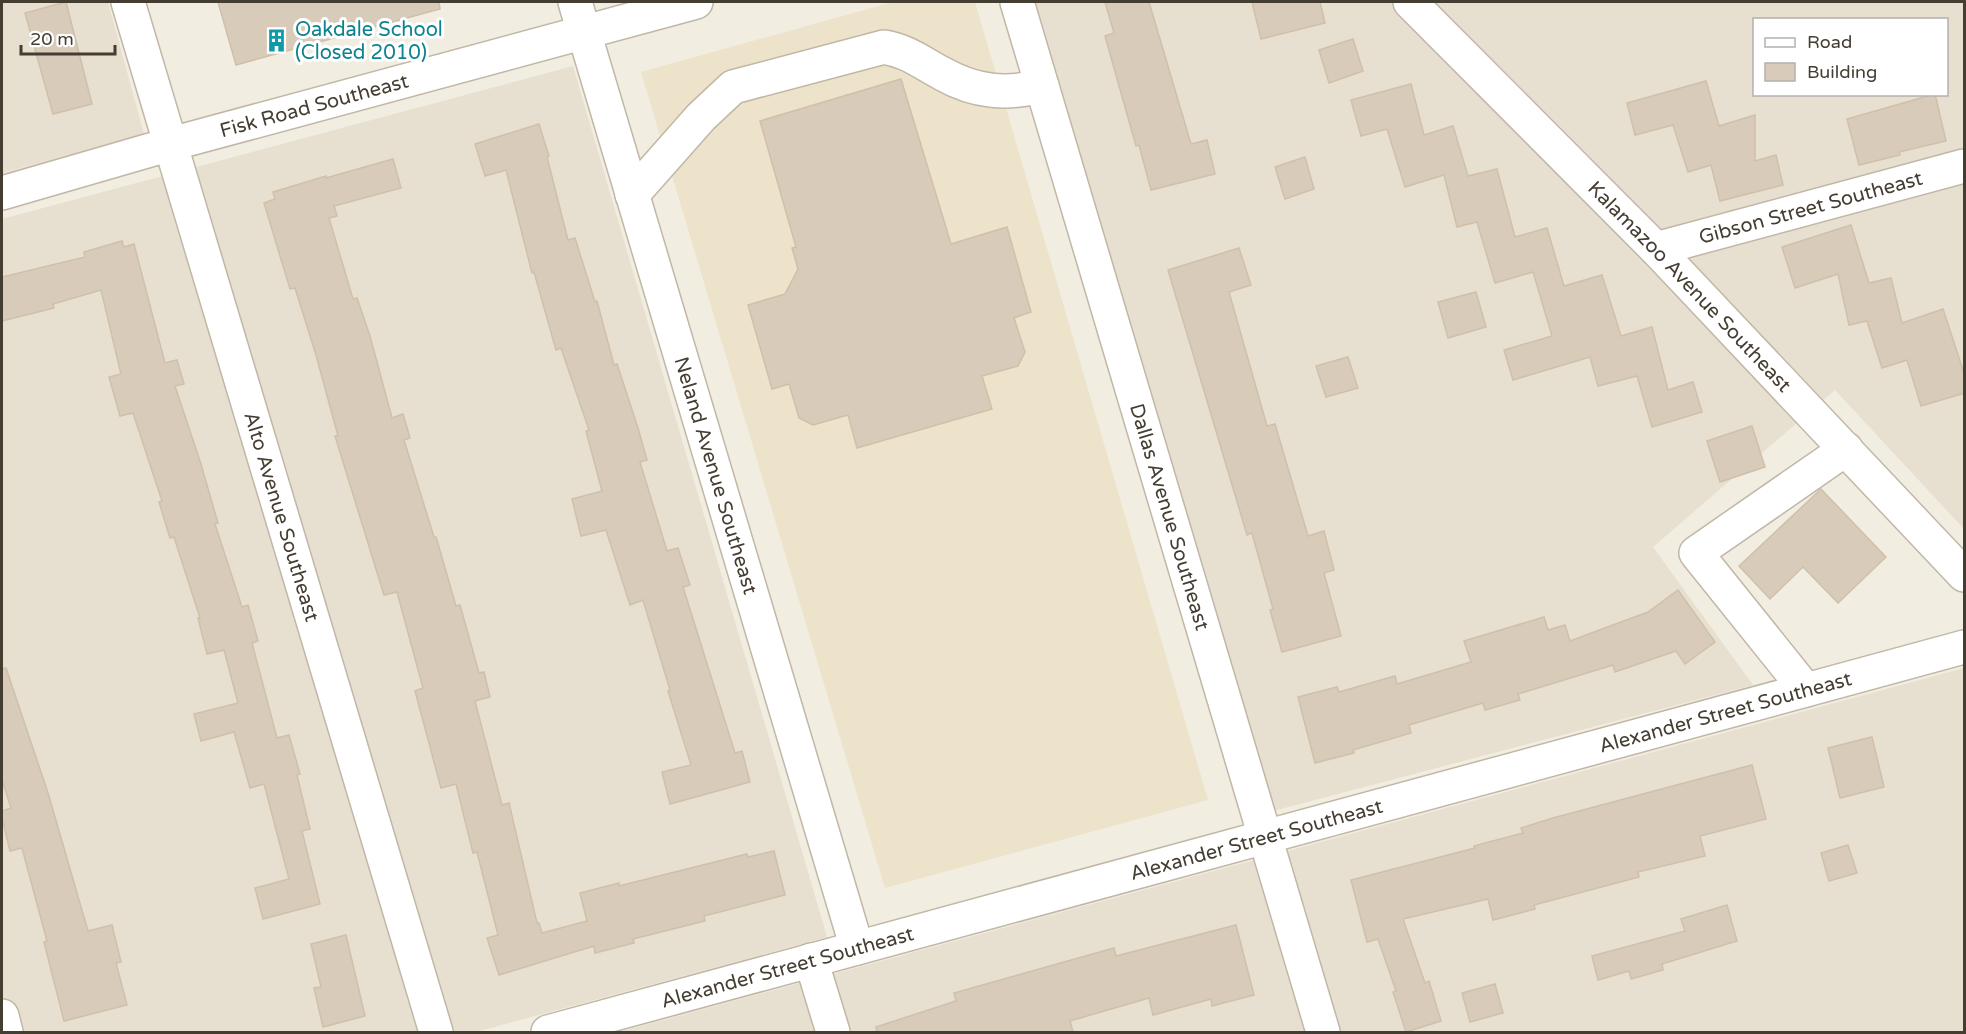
<svg xmlns="http://www.w3.org/2000/svg" width="1966" height="1034" font-family="'Varela Round',sans-serif">
  <rect width="100%" height="100%" fill="#f2ede1"/>
  <!-- residential -->
  <g fill="#e7dfcf" fill-rule="evenodd">
    <polygon points="2,2 108,2 144,134 2,173"/>
    <path d="M1031,2H1964V529L1835,390L1653,547L1753,685L1273,811ZM1754,20H1946V94H1754Z"/>
    <polygon points="573,66 827,937 476,1032 2,1032 2,219"/>
    <polygon points="1964,668 1964,1032 619,1032"/>
  </g>
  <!-- education -->
  <polygon fill="#ede2ca" points="893,2 975,2 1208,800 885,888 641,72"/>
  <!-- building -->
  <g fill="#d8cbb9" stroke="#d0c0a9" stroke-width="1.5">
    <polygon points="66,2 92,104 53,114 25,13"/>
    <polygon points="218,2 439,2 440,9 236,65"/>
    <polygon points="1105,2 1149,2 1191,144 1207,140 1215,174 1151,190 1139,145 1136,146 1105,36 1114,33"/>
    <polygon points="1252,2 1320,2 1325,23 1261,39"/>
    <polygon points="1353,39 1363,71 1329,83 1319,50"/>
    <polygon points="901,79 951,244 1007,227 1031,312 1014,318 1025,352 1018,366 982,376 992,409 857,448 848,415 813,425 799,418 789,384 772,389 748,305 785,294 798,269 792,248 796,247 760,121"/>
    <polygon points="1706,81 1719,126 1755,115 1755,161 1776,155 1783,185 1720,201 1711,165 1688,172 1673,125 1635,135 1627,103"/>
    <polygon points="1411,84 1424,135 1453,126 1468,176 1497,169 1515,237 1547,228 1564,286 1602,275 1621,336 1652,327 1668,390 1693,382 1702,412 1652,427 1637,376 1598,386 1590,357 1513,380 1504,350 1552,336 1533,272 1495,283 1477,222 1457,227 1444,175 1405,187 1387,129 1361,136 1351,100"/>
    <polygon points="1935,94 1946,141 1899,152 1900,155 1859,165 1847,119"/>
    <polygon points="539,124 549,156 547,157 568,240 575,238 595,302 597,301 614,365 617,364 638,428 647,460 640,462 667,551 678,548 690,585 683,587 735,753 742,751 750,782 670,804 662,772 691,765 668,691 670,690 643,600 630,605 606,530 581,536 572,499 602,491 586,431 589,430 561,348 556,350 534,272 532,273 506,170 485,176 475,144"/>
    <polygon points="1305,157 1314,189 1285,199 1275,167"/>
    <polygon points="393,159 401,188 334,206 337,216 329,218 353,299 357,298 370,336 392,418 403,414 410,438 404,440 434,537 436,537 456,606 460,605 479,673 484,672 490,697 475,701 502,805 509,803 537,923 539,923 542,933 587,921 580,893 619,883 619,886 747,854 748,857 774,851 785,895 704,916 705,921 633,939 634,943 595,953 594,946 499,975 487,938 498,935 477,852 473,853 456,784 441,788 415,691 423,688 397,592 384,595 335,436 338,436 316,355 295,288 290,289 264,203 275,199 273,192 326,176 326,178"/>
    <polygon points="1851,225 1869,283 1891,278 1902,323 1943,309 1965,376 1965,393 1921,406 1907,360 1882,368 1867,321 1849,325 1838,274 1795,288 1782,247"/>
    <polygon points="122,241 124,247 134,244 165,363 177,360 184,384 175,386 200,461 218,523 215,524 242,607 248,605 258,641 252,643 277,738 289,735 300,774 297,775 310,829 302,831 320,904 263,919 255,888 289,879 264,784 250,788 234,732 201,741 194,714 238,703 224,650 207,654 198,618 200,618 174,537 170,538 159,502 162,501 133,413 120,416 109,377 121,374 101,290 53,304 54,308 2,321 2,277 85,257 84,252"/>
    <polygon points="1239,248 1251,285 1229,292 1267,426 1275,424 1308,536 1324,531 1334,570 1324,573 1341,636 1282,652 1270,610 1273,609 1252,533 1247,535 1168,270"/>
    <polygon points="1476,292 1486,327 1448,338 1438,302"/>
    <polygon points="1348,357 1358,388 1326,397 1316,366"/>
    <polygon points="1752,426 1765,467 1720,482 1707,441"/>
    <polygon points="1821,489 1886,557 1838,603 1803,567 1770,599 1739,566"/>
    <polygon points="1678,590 1715,642 1685,664 1676,651 1615,672 1613,665 1518,694 1520,700 1485,710 1483,703 1409,725 1411,733 1353,750 1354,753 1315,763 1298,697 1337,687 1339,692 1395,676 1397,684 1471,662 1464,641 1544,617 1548,630 1565,625 1570,641 1648,612"/>
    <polygon points="6,668 48,793 88,931 112,925 121,962 116,963 127,1005 64,1021 44,942 47,941 22,848 10,851 2,818 2,811 11,808 2,780 2,669"/>
    <polygon points="1872,737 1884,787 1840,798 1828,748"/>
    <polygon points="1752,765 1766,819 1700,836 1705,856 1638,872 1639,877 1534,905 1535,909 1493,920 1488,899 1403,919 1425,983 1429,981 1441,1021 1406,1032 1393,992 1396,991 1378,939 1367,942 1351,880 1475,848 1474,846 1523,833 1521,828 1553,818"/>
    <polygon points="1848,845 1857,873 1829,881 1821,853"/>
    <polygon points="1727,905 1737,941 1662,964 1663,970 1631,979 1629,971 1598,980 1592,956 1685,931 1681,919"/>
    <polygon points="1236,925 1254,995 1212,1006 1211,999 1153,1015 1149,998 1070,1021 1073,1032 877,1032 876,1027 956,1001 954,993 1114,948 1116,956"/>
    <polygon points="346,935 365,1016 323,1027 314,988 321,987 311,944"/>
    <polygon points="1495,984 1503,1013 1470,1022 1462,993"/>
  </g>
  <g fill="none" stroke-linecap="round" stroke-linejoin="round">
    <defs>
      <g id="minor">
        <path id="s1" d="M128,2L436,1032"/>
        <path id="s2" d="M575,2L857,948"/>
        <path id="s3" d="M1017,2L1323,1032"/>
        <path id="s4" d="M1410,2L1656,249L1964,575"/>
        <path id="s5" d="M2,193L171,144L696,2"/>
        <path d="M632,195L701,117L733,87L884,47C910,52 920,62 943,74C975,92 1006,95 1042,86"/>
        <path id="s6" d="M1656,249L1964,166"/>
        <polyline points="1806,690 1696,553 1846,449"/>
        <polyline points="811,960 833,1032"/>
        <polyline points="2,1016 6,1032"/>
        <path id="s7" d="M548,1032L1964,647"/>
      </g>
    </defs>
    <!-- minor casing -->
    <use href="#minor" stroke="#c1b7a6" stroke-width="36"/>
    <!-- minor -->
    <use href="#minor" stroke="#fff" stroke-width="33"/>
  </g>
  <!-- icons -->
  <defs>
    <symbol id="building-bare" viewBox="-9 -9 18 18"><path d="M-4-6H4V6H1V3H-1V6H-4ZM-2.5-4.3h1.7v1.8h-1.7ZM.8-4.3h1.7v1.8H.8ZM-2.5-1h1.7V.8h-1.7ZM.8-1h1.7V.8H.8Z" fill="#0f9aa8" stroke="#fff" stroke-width="2.5" paint-order="stroke"/></symbol>
  </defs>
  <g fill-rule="evenodd">
    <use href="#building-bare" x="260" y="24" width="33" height="33"/>
  </g>
  <g text-anchor="middle" stroke-width="6" stroke-linejoin="round" paint-order="stroke">
    <!-- culture labels -->
    <g font-size="20" fill="#0d838f" stroke="#fff" text-anchor="start">
      <text x="295" y="36">Oakdale School<tspan x="295" dy="23">(Closed 2010)</tspan></text>
    </g>
    <!-- street labels -->
    <g font-size="20" fill="#443d32" stroke="#fff">
      <text dy="7" stroke="none"><textPath href="#s5" startOffset="324">Fisk Road Southeast</textPath></text>
      <text dy="7" stroke="none"><textPath href="#s6" startOffset="160">Gibson Street Southeast</textPath></text>
      <text dy="7" stroke="none"><textPath href="#s4" startOffset="399">Kalamazoo Avenue Southeast</textPath></text>
      <text dy="7" stroke="none"><textPath href="#s2" startOffset="494">Neland Avenue Southeast</textPath></text>
      <text dy="7" stroke="none"><textPath href="#s1" startOffset="537">Alto Avenue Southeast</textPath></text>
      <text dy="7" stroke="none"><textPath href="#s3" startOffset="537">Dallas Avenue Southeast</textPath></text>
      <text dy="7" stroke="none"><textPath href="#s7" startOffset="1220">Alexander Street Southeast</textPath></text>
      <text dy="7" stroke="none"><textPath href="#s7" startOffset="734">Alexander Street Southeast</textPath></text>
      <text dy="7" stroke="none"><textPath href="#s7" startOffset="248">Alexander Street Southeast</textPath></text>
    </g>
  </g>
  <!-- border -->
  <rect width="1966" height="1034" fill="none" stroke="#443d32" stroke-width="6"/>
  <!-- legend -->
  <rect x="1753" y="18" width="195" height="78" fill="#ffffff" stroke="#b4b1ad" stroke-width="1.5"/>
  <rect x="1765" y="38" width="30" height="9" fill="#ffffff" stroke="#b4b1ad" stroke-width="1.5"/>
  <text x="1807" y="48" font-size="18" fill="#443d32">Road</text>
  <rect x="1765" y="63" width="30" height="18" fill="#d8cbb9" stroke="#b4b1ad" stroke-width="1.5"/>
  <text x="1807" y="78" font-size="18" fill="#443d32">Building</text>
  <!-- scale -->
  <path d="M21 45v9h94v-9" fill="none" stroke="#443d32" stroke-width="3"/>
  <text x="30" y="45" font-size="18" fill="#443d32" stroke="#ffffff" stroke-width="4.5" paint-order="stroke">20 m</text>
</svg>
